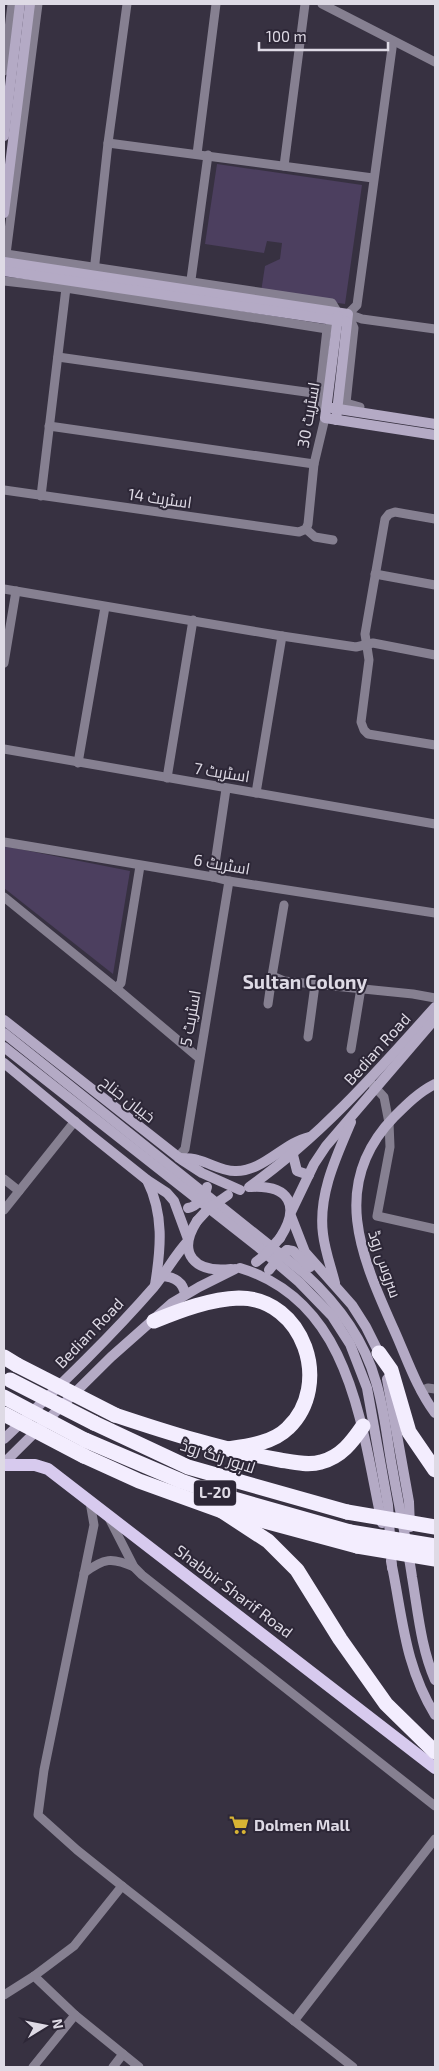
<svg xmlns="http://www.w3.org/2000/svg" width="439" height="2071" font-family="'Exo 2',Cairo,sans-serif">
  <rect width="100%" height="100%" fill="#373141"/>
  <!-- green -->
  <g fill="#4c3f5f">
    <polygon points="217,164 362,185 345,304 261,292 265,266 280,259 282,243 267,241 264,253 205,244"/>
    <polygon points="4,846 130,871 113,974 4,888"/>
  </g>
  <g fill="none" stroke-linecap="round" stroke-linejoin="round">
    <!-- street -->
    <g stroke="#868091" stroke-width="9">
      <polyline points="322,4 435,62"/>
      <polyline points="4,71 12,4"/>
      <polyline points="108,143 373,178"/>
      <polyline points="197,154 216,4"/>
      <polyline points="284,166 305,4"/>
      <polyline points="6,254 332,303 338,313"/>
      <polyline points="4,257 6,254 38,4"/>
      <polyline points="94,272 108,143 127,4"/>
      <polyline points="4,281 66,288 327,329 337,321"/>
      <polyline points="190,287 208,155"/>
      <polyline points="348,314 357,305 393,41"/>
      <polyline points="348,314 362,319 435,329"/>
      <polyline points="58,357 320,394"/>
      <polyline points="346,403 360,407"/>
      <polyline points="326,407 321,406 319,401 327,329"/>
      <polyline points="337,409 346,403 354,328 348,314"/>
      <polyline points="49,426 314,464"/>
      <polyline points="4,490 299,532 306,529 308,524 314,464 325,418"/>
      <polyline points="41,496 66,288"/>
      <polyline points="435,519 395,512 389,514 385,519 365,634 369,660 361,722 364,730 368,734 435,745"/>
      <polyline points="306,529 315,537 333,540"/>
      <polyline points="375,574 435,585"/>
      <polyline points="4,589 282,636 356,647 373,643 435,655"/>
      <polyline points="4,663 16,591"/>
      <polyline points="4,749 435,824"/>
      <polyline points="78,763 105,607"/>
      <polyline points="167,778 193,620"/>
      <polyline points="256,793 282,636"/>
      <polyline points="4,842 213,877 229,881 435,913"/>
      <polyline points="213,877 226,789"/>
      <polyline points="4,897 116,988 199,1058"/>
      <polyline points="284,905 272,976 284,981 413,994 435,998"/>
      <polyline points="116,988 121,983 140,866"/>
      <polyline points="268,1004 272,976"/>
      <polyline points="308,1037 315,985"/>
      <polyline points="351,1049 361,988"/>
      <polyline points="371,1083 384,1097 389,1123 390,1147 377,1216 435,1229"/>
      <polyline points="178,1157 185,1149 229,881"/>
      <polyline points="4,1179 19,1191"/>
      <polyline points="4,1210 75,1121"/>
      <polyline points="421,1391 428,1388 435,1389"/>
      <polyline points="90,1502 94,1525 44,1770 38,1815 77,1850 122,1886 353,2067"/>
      <polyline points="109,1518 134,1567 142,1575 435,1806"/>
      <path d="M84,1573C104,1558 112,1557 134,1567"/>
      <polyline points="34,1976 74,1946 122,1886"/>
      <polyline points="4,1995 34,1976 75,2015 139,2067"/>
      <polyline points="294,2021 435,1839"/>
      <polyline points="33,2067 75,2015"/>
      <polyline points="113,2067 123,2054"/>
    </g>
    <!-- secondary -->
    <g stroke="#b4aac5" stroke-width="10">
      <polyline points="4,136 20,4"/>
      <polyline points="4,213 30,4"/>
      <polyline points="4,262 348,314 336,420"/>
      <polyline points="4,271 347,322"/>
      <polyline points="338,316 325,418 435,435"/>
      <polyline points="332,408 435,424"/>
      <polyline points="4,1020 182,1160 202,1173 240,1190"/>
      <path d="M4,1033L304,1273C337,1303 364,1339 376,1382C385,1411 387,1442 393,1472C399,1507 407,1542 412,1577C418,1612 421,1648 435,1680"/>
      <polyline points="4,1047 257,1246 299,1282 332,1316 350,1344 367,1388 388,1505 392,1568"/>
      <polyline points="4,1063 92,1136 147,1180 167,1193 174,1201 188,1239"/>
      <path d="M435,1084C419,1092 407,1104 394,1117C328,1185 362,1258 395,1332C407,1359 417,1389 435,1413"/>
      <polyline points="293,1155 297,1171 309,1175"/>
      <path d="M179,1158C185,1158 192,1158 198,1160C210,1163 222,1171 235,1171C263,1172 283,1143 309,1137"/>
      <path d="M147,1180C164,1214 161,1248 155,1285"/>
      <path d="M249,1187C320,1137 377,1072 435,1007"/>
      <path d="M251,1187C289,1185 301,1205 280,1238"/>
      <polyline points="291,1212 314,1164 326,1146 435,1019"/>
      <polyline points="291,1216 305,1252 352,1305 366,1327 381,1357"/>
      <path d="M197,1221C176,1254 195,1273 231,1269"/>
      <polyline points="287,1250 293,1251 310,1267"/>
      <path d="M240,1268C352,1302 361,1427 382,1523"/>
      <path d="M162,1276C175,1277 183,1282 185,1294"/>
      <path d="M335,1283C331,1267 325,1251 323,1234C318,1195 336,1157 351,1122"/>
      <polyline points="387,1379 409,1502 410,1527"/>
      <path d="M4,1439C55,1390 107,1341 154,1287C166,1272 175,1255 188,1241"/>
      <polyline points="4,1463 111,1357 172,1303 199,1287 235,1269"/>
      <path d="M391,1561C403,1618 404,1664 435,1715"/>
    </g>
    <!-- primary -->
    <polyline stroke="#d7caee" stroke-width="12" points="4,1465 35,1465 48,1469 435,1768"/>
    <!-- highway -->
    <g stroke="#f3edfe" stroke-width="15">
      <path d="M154,1321C181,1310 210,1299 239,1298C304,1298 333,1385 288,1428C273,1443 248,1446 228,1449"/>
      <polyline points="379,1353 391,1370 409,1432 435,1470"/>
      <polyline points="4,1357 17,1365"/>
      <path d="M115,1415C169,1433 223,1450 280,1460C292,1462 308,1466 321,1462C341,1457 352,1442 363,1426"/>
      <polyline points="94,1423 188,1467 347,1512"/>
      <polyline points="85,1440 181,1481 227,1497 350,1532"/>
      <polyline points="84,1456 139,1481 222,1511 242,1515 357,1546"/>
      <polyline points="222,1511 268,1541 297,1570 340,1639 386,1704 435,1752"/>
    </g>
    <!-- secondary-bridge -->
    <g stroke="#b4aac5" stroke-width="10">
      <path d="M188,1208C198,1206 205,1196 207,1187"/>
      <polyline points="197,1221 208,1209 228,1195"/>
      <polyline points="256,1262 265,1255 280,1238"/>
      <polyline points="269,1270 282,1254 287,1250"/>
    </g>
    <!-- highway-bridge -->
    <g stroke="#f3edfe" stroke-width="15">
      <polyline points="17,1365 115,1415"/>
      <polyline points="10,1380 94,1423"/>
      <polyline points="4,1397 85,1440"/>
      <polyline points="4,1414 84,1456"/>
      <polyline points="347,1512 435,1527"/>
      <polyline points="350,1532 435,1546"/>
      <polyline points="357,1546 435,1559"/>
    </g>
  </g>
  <!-- icons -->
  <defs>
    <symbol id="supermarket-bare" viewBox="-9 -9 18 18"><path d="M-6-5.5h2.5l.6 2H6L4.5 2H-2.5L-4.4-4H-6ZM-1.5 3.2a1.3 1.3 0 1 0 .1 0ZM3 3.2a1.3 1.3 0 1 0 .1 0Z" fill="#d8b434" stroke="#2d2737" stroke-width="2.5" paint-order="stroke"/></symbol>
  </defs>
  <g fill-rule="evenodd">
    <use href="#supermarket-bare" x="225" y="1811" width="28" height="28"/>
  </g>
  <g text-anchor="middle" stroke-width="4" stroke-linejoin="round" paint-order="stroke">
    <!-- shield labels -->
    <rect fill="#2d2737" stroke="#a9a4b1" stroke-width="1" x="194" y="1480.5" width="42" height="25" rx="4"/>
    <g font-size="15" font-weight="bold" fill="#dedae5">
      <text x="215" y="1498">L-20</text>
    </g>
    <!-- street labels -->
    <g font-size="16" fill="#dedae5" stroke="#2d2737">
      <text transform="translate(308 415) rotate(-80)" y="6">اسٹریٹ 30</text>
      <text transform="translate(160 498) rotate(8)" y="6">اسٹریٹ 14</text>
      <text transform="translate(222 772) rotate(9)" y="6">اسٹریٹ 7</text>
      <text transform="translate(222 864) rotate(10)" y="6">اسٹریٹ 6</text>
      <text transform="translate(190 1018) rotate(-80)" y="6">اسٹریٹ 5</text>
      <text transform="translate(377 1049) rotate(-48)" y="6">Bedian Road</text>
      <text transform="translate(128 1099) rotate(38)" y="6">خیبان جناح</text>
      <text transform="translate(385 1264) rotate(71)" y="6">سروس روڈ</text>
      <text transform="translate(89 1333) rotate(-46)" y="6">Bedian Road</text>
      <text transform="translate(218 1456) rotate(18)" y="6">لاہور رنگ روڈ</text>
      <text transform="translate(234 1591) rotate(37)" y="6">Shabbir Sharif Road</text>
    </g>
    <!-- poi labels -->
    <g font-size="16" font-weight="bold" fill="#dedae5" stroke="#2d2737" text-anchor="start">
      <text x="254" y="1831">Dolmen Mall</text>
    </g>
    <!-- quarter labels -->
    <g font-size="19" font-weight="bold" fill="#dedae5" stroke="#2d2737">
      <text x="305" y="989">Sultan Colony</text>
    </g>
  </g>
  <!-- border -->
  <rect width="439" height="2071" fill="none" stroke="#dedae5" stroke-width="10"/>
  <!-- north arrow -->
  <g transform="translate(45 2026) rotate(80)" stroke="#2d2737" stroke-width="4" paint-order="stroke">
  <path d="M0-4L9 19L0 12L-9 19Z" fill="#dedae5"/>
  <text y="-8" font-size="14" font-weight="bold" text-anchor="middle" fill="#dedae5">N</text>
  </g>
  <!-- scale -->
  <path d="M259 42v8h129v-8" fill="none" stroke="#dedae5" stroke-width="2.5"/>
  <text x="266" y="42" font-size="15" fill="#dedae5" stroke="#2d2737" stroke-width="4" paint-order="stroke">100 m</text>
</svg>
